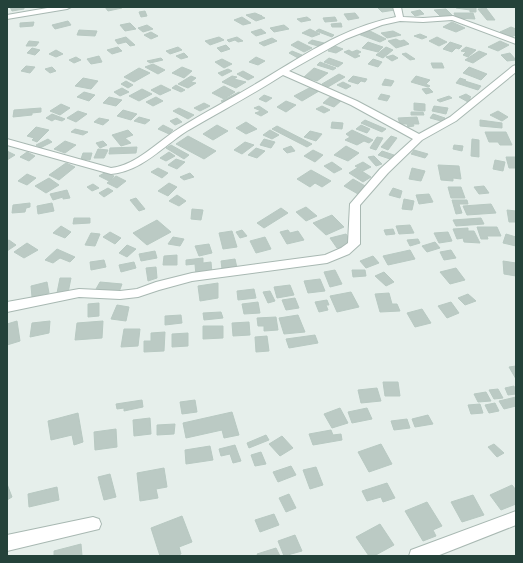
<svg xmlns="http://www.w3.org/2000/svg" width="523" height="563" font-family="Overpass,sans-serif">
  <rect width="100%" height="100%" fill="#e6efeb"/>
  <!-- building -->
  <g fill="#bbcac4" stroke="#b8c9c2">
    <polygon points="10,7 24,7 24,9 12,11"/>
    <polygon points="105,7 122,7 122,8 108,11"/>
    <polygon points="377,7 391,7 395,10 382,12"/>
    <polygon points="456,7 476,7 476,12 470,12 470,10 456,8"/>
    <polygon points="486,8 495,20 487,20 478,9"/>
    <polygon points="446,9 453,16 441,17 434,10"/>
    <polygon points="420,10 424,14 415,16 411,12"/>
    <polygon points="145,11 147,16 141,17 139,12"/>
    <polygon points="255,13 262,16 261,16 265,18 256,21 246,15"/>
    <polygon points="355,13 359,18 348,20 344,14"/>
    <polygon points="454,13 473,13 475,19 456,18"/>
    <polygon points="242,17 251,23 243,25 234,20"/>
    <polygon points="307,17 311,20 301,22 297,19"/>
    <polygon points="335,17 337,21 325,22 323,18"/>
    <polygon points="68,21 71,25 55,29 52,25"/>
    <polygon points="34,22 33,26 20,27 20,23"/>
    <polygon points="452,22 465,28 456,32 443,27"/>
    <polygon points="130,23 136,29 125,31 120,25"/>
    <polygon points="341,23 342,27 332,27 331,24"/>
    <polygon points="147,25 153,29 143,32 138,28"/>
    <polygon points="284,25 289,29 274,32 270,28"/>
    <polygon points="511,27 516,29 516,35 511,37 500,32"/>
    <polygon points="261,29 266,33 256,36 251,32"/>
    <polygon points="310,29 320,34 312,37 302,33"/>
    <polygon points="319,29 334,35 332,37 316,31"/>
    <polygon points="79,30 97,31 95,36 77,35"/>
    <polygon points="368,30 386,39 380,42 358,34"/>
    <polygon points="393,31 401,35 387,38 381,33"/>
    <polygon points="151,32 158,36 151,39 144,35"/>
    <polygon points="420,34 427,37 422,39 414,36"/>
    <polygon points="126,37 135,45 130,46 126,42 118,44 115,40"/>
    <polygon points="219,37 224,40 210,45 205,41"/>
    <polygon points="237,37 243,41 238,42 235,40 229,42 227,40"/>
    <polygon points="437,37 447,42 439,46 429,41"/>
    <polygon points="272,38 277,41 264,46 259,43"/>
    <polygon points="396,39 400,41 404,40 409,44 396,48 388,41"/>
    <polygon points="312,40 324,43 321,47 308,43"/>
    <polygon points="29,41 39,42 36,46 26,46"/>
    <polygon points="298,41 312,48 304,52 291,45"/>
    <polygon points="500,41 509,45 498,51 488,47"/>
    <polygon points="368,42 383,47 378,52 362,48"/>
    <polygon points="450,42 462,46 459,49 456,48 452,52 443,49"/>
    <polygon points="226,45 230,49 221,52 217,48"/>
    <polygon points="335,46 343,49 336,53 328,51"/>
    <polygon points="118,47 122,51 112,54 107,50"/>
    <polygon points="178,47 182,50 170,54 166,51"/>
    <polygon points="386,47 393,50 383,58 376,55"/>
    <polygon points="466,47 476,50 468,57 463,55 466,52 461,51"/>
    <polygon points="32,48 40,50 35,55 27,53"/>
    <polygon points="56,50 63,54 56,57 49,54"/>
    <polygon points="349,50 352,52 357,50 361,52 357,54 360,56 355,58 344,52"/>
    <polygon points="292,51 302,55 298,58 289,53"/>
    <polygon points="479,51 487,54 473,63 465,60"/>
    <polygon points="184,53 188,57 181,59 176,56"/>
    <polygon points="406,53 415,59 410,60 402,54"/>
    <polygon points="510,53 516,60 507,61 501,55"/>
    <polygon points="393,55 398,58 392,61 386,57"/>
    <polygon points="99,56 102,62 91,64 87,59"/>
    <polygon points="76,57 81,60 74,63 69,60"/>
    <polygon points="256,57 265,61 258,65 249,62"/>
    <polygon points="161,58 163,60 150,63 147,61"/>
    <polygon points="329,58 343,63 338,67 324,62"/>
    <polygon points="222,59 232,64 224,68 215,62"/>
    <polygon points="373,59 382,62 378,67 368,64"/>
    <polygon points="320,62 336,68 333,70 317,65"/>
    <polygon points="431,63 442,63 444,68 433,68"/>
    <polygon points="153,64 165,70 158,74 145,67"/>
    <polygon points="26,66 35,67 30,73 21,71"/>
    <polygon points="52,67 56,71 50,73 45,69"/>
    <polygon points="182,67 192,71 184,78 172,73"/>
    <polygon points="469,67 487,74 481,80 463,73"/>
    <polygon points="139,68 150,73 134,82 124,77"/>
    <polygon points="314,68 328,73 317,81 304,77"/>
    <polygon points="228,69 232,71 222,76 218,73"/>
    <polygon points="243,71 254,77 248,80 237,74"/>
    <polygon points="339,74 345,77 328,87 322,84"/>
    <polygon points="191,76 196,78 191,82 196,83 188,88 178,84"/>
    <polygon points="232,76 237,77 234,79 246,82 236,88 222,82"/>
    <polygon points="353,76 367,79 365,82 361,81 358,84 348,81"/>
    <polygon points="416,76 430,80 426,84 430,86 428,87 411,82"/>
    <polygon points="83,78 98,81 91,89 75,86"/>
    <polygon points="460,78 466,80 465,81 481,86 478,90 456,83"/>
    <polygon points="385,79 394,81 391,86 382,85"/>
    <polygon points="126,81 133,85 128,88 121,84"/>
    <polygon points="343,82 351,86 346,89 337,85"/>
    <polygon points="161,85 171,90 160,95 151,90"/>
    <polygon points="176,85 185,90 181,92 172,88"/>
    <polygon points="224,86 235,92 224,99 212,93"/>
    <polygon points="311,87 319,91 302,101 294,96"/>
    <polygon points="122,88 129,92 120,96 114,92"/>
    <polygon points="429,88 433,92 426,94 422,89"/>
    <polygon points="142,89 152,94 139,101 129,96"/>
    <polygon points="84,92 95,95 89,101 77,97"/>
    <polygon points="239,92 243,94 225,103 221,101"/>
    <polygon points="381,94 390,96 387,101 378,99"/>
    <polygon points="466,94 471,97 469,98 472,100 468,102 459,97"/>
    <polygon points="264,95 272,98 266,102 259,99"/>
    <polygon points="331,96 342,100 334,107 323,103"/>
    <polygon points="449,96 452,98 440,102 437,100"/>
    <polygon points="109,97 122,100 116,106 103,103"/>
    <polygon points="156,97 163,101 153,106 146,102"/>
    <polygon points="286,101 296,105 286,112 277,107"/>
    <polygon points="204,103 210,106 200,111 194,108"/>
    <polygon points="414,103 425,104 425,111 414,110"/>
    <polygon points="61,104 70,108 60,115 50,111"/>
    <polygon points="259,106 268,112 261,116 255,113 261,111 254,108"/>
    <polygon points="322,106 330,110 324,113 316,109"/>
    <polygon points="434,106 448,108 446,114 432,111"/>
    <polygon points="41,108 41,112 32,113 32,115 13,117 14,110"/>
    <polygon points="179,108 194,115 188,119 173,111"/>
    <polygon points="123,110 137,114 131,120 117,116"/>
    <polygon points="78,111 87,114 76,122 67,118"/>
    <polygon points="498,111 508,117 502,121 490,115"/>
    <polygon points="411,112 423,112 424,115 411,115"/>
    <polygon points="52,114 65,119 62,121 55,119 52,121 46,118"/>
    <polygon points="433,114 445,118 441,121 430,118"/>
    <polygon points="139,117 150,120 145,124 134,121"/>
    <polygon points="417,117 419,124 413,124 414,126 408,127 407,124 400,124 398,118"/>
    <polygon points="99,118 109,120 103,125 94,122"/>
    <polygon points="177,118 182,122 175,125 170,121"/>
    <polygon points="365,120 386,129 382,132 361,123"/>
    <polygon points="480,120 502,123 502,128 480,126"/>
    <polygon points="246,122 257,129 246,134 236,128"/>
    <polygon points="332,122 343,123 342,129 331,128"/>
    <polygon points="163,125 173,130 169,134 158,129"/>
    <polygon points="217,125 228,131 213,140 203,134"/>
    <polygon points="361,125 370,129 367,133 356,129"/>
    <polygon points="277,126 312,144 307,147 272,129"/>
    <polygon points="36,127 49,130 37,142 32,140 34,138 27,136"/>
    <polygon points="75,129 88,132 83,135 71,132"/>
    <polygon points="128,130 133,135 125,138 131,143 121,146 112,135"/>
    <polygon points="270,130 279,135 272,139 263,135"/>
    <polygon points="352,130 373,140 369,143 364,141 357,145 345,140 350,137 346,134"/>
    <polygon points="310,131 322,134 316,141 304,137"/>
    <polygon points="485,132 506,132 512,145 500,145 498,142 489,142"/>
    <polygon points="188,136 216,151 204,159 176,144"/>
    <polygon points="391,136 397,138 388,150 381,147"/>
    <polygon points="377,137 383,138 376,150 370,148"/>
    <polygon points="48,139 52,142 40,148 36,145"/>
    <polygon points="264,139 275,142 271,148 260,145"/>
    <polygon points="472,139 479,140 479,157 471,156"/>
    <polygon points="65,141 76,145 65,153 54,149"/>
    <polygon points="103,141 107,145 100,148 96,143"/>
    <polygon points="245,142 254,145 242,154 234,150"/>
    <polygon points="171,145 189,155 184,159 166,148"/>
    <polygon points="454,145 463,146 462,151 453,149"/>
    <polygon points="291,146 295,151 287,153 283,149"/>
    <polygon points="346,146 359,153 348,161 334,155"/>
    <polygon points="137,147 136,153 109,154 110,148"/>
    <polygon points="256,148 265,151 257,158 248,155"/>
    <polygon points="98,149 108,150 104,158 94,158"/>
    <polygon points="313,150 323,155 315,162 304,156"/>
    <polygon points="414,150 428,154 425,158 411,154"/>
    <polygon points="7,151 15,155 7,160"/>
    <polygon points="382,151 394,155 390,159 378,155"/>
    <polygon points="27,152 35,156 29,161 20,157"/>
    <polygon points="169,152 175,156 166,161 160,158"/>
    <polygon points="83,153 92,153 90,160 81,159"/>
    <polygon points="374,156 382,164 376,166 368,157"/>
    <polygon points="506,157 516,157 516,168 509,168"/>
    <polygon points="176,159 185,162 177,169 168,165"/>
    <polygon points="495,160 505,162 503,171 493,169"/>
    <polygon points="332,162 342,169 334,173 324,166"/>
    <polygon points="363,162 371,167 363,171 355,166"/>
    <polygon points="66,163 75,167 59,180 49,175"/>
    <polygon points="438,165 459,166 461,179 453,178 453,181 441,180"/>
    <polygon points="158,168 168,173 162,178 151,172"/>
    <polygon points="357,168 371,177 363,182 349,173"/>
    <polygon points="412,168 425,171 421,181 409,179"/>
    <polygon points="311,170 331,181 322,187 315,183 310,187 297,179"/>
    <polygon points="106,172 114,176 109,181 99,176"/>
    <polygon points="190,173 194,177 184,180 180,177"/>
    <polygon points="27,174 36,178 27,185 18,181"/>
    <polygon points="116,176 126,181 117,188 107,183"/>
    <polygon points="49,178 59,185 46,193 35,186"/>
    <polygon points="353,179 367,187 358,194 344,186"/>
    <polygon points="169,183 177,187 168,196 158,191"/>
    <polygon points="93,184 99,188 92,191 87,187"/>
    <polygon points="484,186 489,193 479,194 474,187"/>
    <polygon points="448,187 461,187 465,198 451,198"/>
    <polygon points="108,188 113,191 104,197 99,193"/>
    <polygon points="393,188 402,191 400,198 389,195"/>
    <polygon points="67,190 70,198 63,199 63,197 53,200 50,194"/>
    <polygon points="429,194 433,202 419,204 416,195"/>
    <polygon points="177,195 186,201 179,206 169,201"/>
    <polygon points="136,198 145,209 139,211 130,200"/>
    <polygon points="404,199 414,201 412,210 402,209"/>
    <polygon points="452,200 467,200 468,204 459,204 462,213 456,214"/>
    <polygon points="30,203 30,207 26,208 25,212 12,213 13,205"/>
    <polygon points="52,203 54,211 38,214 37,206"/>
    <polygon points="491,204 496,213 467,215 463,206"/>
    <polygon points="306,207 317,216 306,221 296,212"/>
    <polygon points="281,208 288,213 264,228 257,223"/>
    <polygon points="192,209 203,210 201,220 191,219"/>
    <polygon points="507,210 516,211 516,222 509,222"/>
    <polygon points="332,215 344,227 326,235 313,223"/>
    <polygon points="74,218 90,218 90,223 73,224"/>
    <polygon points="481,218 484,224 456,226 453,220"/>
    <polygon points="157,220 171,232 147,245 133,233"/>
    <polygon points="410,225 414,233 399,234 396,226"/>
    <polygon points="61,226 71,232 65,238 53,233"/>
    <polygon points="477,227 497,227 501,236 487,236 488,239 481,239"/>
    <polygon points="468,228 468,231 474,231 480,243 464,242 463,238 457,239 453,229"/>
    <polygon points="393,229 395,234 386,235 384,230"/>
    <polygon points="242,230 247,236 240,238 236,232"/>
    <polygon points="288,230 290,233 298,231 304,240 287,244 280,232"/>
    <polygon points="232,231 237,247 223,249 219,233"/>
    <polygon points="110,232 121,238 115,244 103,237"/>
    <polygon points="448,232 452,241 439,243 434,233"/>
    <polygon points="91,233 100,234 95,246 85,245"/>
    <polygon points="346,234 353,244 337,248 330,238"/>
    <polygon points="506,234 516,237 516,246 503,243"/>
    <polygon points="173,237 184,239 180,246 168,244"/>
    <polygon points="265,237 271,249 256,253 250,241"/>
    <polygon points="418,239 420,243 410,246 407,240"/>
    <polygon points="9,240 16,245 7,251 7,241"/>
    <polygon points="435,242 440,248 427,252 422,246"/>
    <polygon points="27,243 38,250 24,258 14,252"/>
    <polygon points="209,244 212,253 199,256 195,246"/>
    <polygon points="127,245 136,249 127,257 119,253"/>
    <polygon points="57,249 75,257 70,262 60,258 53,263 45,260"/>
    <polygon points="410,250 415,259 388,265 383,256"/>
    <polygon points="451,250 456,258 444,260 440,252"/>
    <polygon points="155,251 157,258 141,261 139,254"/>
    <polygon points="177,255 177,265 163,265 164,256"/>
    <polygon points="373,256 379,263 366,268 360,261"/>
    <polygon points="203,258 203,263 211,262 212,273 196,276 195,264 186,265 186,260"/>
    <polygon points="235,259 237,268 222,269 221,261"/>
    <polygon points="104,260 106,267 91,270 90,262"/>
    <polygon points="503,261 516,263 516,276 504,274"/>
    <polygon points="134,262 136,268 121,272 119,265"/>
    <polygon points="156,267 157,278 148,281 146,268"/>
    <polygon points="456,268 465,280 450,284 440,272"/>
    <polygon points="335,270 342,284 330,287 324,272"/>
    <polygon points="352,270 365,270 366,276 353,277"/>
    <polygon points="384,272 394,282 386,286 375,276"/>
    <polygon points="60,278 71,278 68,293 57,293"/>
    <polygon points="320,279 325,291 308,293 304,281"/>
    <polygon points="47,282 49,293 32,297 31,286"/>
    <polygon points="100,282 122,284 119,292 96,289"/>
    <polygon points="218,283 218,298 200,301 198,286"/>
    <polygon points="290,285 294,295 277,298 274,287"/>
    <polygon points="254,289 256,298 238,300 237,291"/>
    <polygon points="270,291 275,301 268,303 263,292"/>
    <polygon points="351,292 359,307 337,312 330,296"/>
    <polygon points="389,293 392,304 397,304 400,311 380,312 375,294"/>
    <polygon points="468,294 476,301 465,305 458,298"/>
    <polygon points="295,298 299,308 286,310 282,300"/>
    <polygon points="327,300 329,305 326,305 328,310 319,312 315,302"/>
    <polygon points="258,302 260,313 244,314 242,304"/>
    <polygon points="451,302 459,313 447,318 438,306"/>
    <polygon points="99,303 99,316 88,317 88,304"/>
    <polygon points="117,305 129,307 126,321 111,319"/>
    <polygon points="422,309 431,323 415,327 407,313"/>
    <polygon points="221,312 223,318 204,320 203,313"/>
    <polygon points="181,315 182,323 165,325 165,316"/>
    <polygon points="298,315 305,332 284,334 279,318"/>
    <polygon points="276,317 278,330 264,331 264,326 258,326 257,318"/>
    <polygon points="17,321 20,341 7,345 7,324"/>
    <polygon points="50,321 49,333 30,337 32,323"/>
    <polygon points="103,321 102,338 75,340 77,323"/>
    <polygon points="249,322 250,335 233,336 232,323"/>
    <polygon points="203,326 223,326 223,338 203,339"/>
    <polygon points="124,329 140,329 138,346 121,347"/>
    <polygon points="165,332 164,351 144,352 144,341 151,341 151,333"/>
    <polygon points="188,333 188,346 172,347 172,334"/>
    <polygon points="315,335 318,343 289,348 286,339"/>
    <polygon points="267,336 269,351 256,352 255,337"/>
    <polygon points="516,366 516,379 509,367"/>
    <polygon points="383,382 398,382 400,396 385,396"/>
    <polygon points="514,386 516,394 508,395 505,388"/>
    <polygon points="377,388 381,401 361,403 358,390"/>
    <polygon points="498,389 503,398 494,399 489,390"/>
    <polygon points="486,392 491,401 478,402 474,394"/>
    <polygon points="516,397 516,406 504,409 499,401"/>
    <polygon points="142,400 143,407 124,411 124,408 117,409 116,404"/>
    <polygon points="195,400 197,412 182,414 180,402"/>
    <polygon points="495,403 499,411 489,413 485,405"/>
    <polygon points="480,404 483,413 471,414 468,405"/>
    <polygon points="340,408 348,423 332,428 324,414"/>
    <polygon points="367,408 372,419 352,423 348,412"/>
    <polygon points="232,412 239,435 224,438 222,430 186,438 183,423"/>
    <polygon points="78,413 83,442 74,445 72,435 51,440 48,421"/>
    <polygon points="428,415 433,424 415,427 412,419"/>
    <polygon points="150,418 151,434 134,436 133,420"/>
    <polygon points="407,419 410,428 394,430 391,421"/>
    <polygon points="175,424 174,434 157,435 157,425"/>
    <polygon points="116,429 117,447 95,450 94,432"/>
    <polygon points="331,430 333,435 341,434 342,440 313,445 309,434"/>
    <polygon points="266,435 269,440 249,448 247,443"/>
    <polygon points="282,436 293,448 280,456 269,444"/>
    <polygon points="381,444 392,464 369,472 358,452"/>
    <polygon points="494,444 504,453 497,457 488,447"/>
    <polygon points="235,445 241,461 233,463 230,454 221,456 219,449"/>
    <polygon points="210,446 213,460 186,464 185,450"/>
    <polygon points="261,452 266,464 255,466 251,455"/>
    <polygon points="291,466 296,475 278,482 273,472"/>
    <polygon points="316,467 323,485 310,489 303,470"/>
    <polygon points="164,468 167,487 156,489 158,498 140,501 137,473"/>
    <polygon points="110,474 116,497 104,500 98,477"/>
    <polygon points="387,483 395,498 383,502 381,497 367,501 362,491"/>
    <polygon points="7,484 12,497 7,500"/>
    <polygon points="512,485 516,490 516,504 501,510 490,495"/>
    <polygon points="57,487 59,500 29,507 28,494"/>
    <polygon points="289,494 296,508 286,512 279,498"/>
    <polygon points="473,495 484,515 462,522 451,502"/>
    <polygon points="427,502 442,526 433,530 436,536 423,541 405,511"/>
    <polygon points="274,514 279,525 260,532 255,520"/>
    <polygon points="182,516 192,542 179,547 181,554 175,556 160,556 151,528"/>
    <polygon points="380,524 394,545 374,556 369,556 356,537"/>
    <polygon points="295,535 302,551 284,556 278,541"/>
    <polygon points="81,544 82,556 54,556 54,551"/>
    <polygon points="276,548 280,556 258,556 257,554"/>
  </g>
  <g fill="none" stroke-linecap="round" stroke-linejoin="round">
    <defs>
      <g id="street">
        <polygon points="53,7 71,7 67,9 7,19 7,15"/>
        <path d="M393,7H401L403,17L423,18L453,16L516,39V44L452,20L423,22L400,21L382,25L346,39L289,71L357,101L419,134L450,117L513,66L516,65V72L456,121L422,140L388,173L360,205V244L349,254L327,263L192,281L159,290L138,297L120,299L79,297L7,312V302L79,289L120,291L137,289L156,282L192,273L325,255L341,248L348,243L350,204L380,169L413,139L351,105L283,75C252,95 219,112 187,131C162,147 142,171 111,174L7,145V139L111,168C137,165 157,142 178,129C203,113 229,100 254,85C300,58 343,27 396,17Z"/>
        <polygon points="516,511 516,525 437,556 409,556 411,550"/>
        <polygon points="93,517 99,519 101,524 99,529 7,551 7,535"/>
      </g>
    </defs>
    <!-- street casing -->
    <use href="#street" stroke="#a8b8b2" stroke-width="2"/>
    <!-- street -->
    <use href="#street" fill="#fff" fill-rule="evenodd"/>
  </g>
  <!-- border -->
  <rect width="523" height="563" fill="none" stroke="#24423a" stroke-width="16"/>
</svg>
